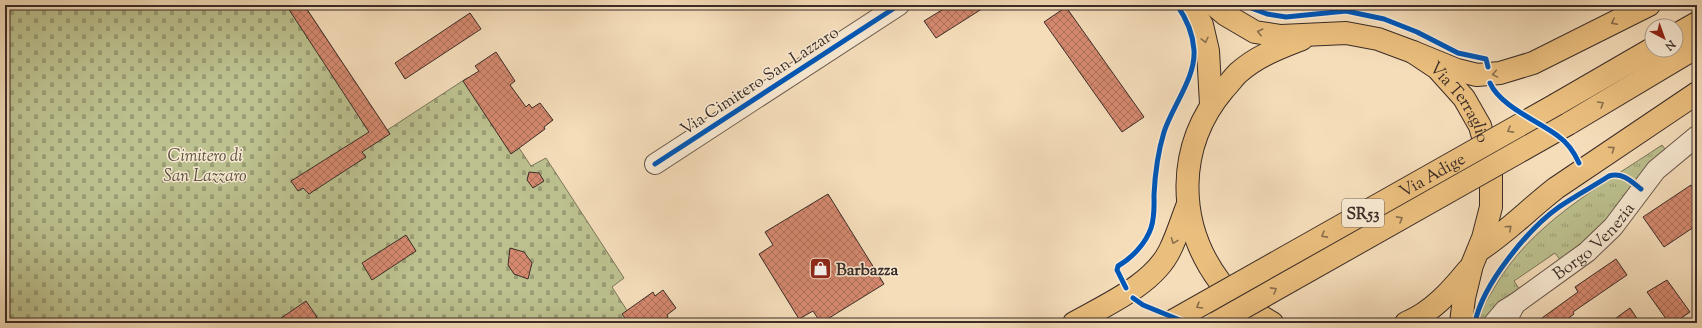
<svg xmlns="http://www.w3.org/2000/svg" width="1702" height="328" font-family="'Sorts Mill Goudy',serif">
  <defs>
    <pattern id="grass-tufts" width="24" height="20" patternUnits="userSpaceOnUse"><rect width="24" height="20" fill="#bcc18f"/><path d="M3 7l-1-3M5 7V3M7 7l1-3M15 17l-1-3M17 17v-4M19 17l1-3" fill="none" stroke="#9a9d75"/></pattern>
    <pattern id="cemetery-stones" width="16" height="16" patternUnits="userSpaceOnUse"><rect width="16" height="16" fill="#bcc18f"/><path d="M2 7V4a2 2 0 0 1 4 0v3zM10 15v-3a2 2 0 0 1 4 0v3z" fill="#9a9d75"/></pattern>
    <pattern id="building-cross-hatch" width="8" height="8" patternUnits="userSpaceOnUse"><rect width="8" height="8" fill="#d5896f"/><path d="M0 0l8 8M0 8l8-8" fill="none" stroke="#ae705b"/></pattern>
  </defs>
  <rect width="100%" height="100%" fill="#f5ddba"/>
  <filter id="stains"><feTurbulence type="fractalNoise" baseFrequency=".005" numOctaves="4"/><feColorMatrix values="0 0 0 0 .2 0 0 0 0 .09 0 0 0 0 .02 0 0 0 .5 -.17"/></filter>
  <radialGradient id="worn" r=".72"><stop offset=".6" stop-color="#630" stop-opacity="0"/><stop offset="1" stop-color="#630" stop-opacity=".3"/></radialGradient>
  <!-- grass -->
  <path fill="url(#grass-tufts)" stroke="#7b765b" d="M1662,145L1665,149C1633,189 1603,231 1561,261L1555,253L1514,281L1520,290L1483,323H1480C1480,309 1486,302 1493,290C1529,224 1601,186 1662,145Z"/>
  <!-- cemetery -->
  <polygon fill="url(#cemetery-stones)" stroke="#7b765b" points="5,5 304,5 381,121 372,140 467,78 474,80 531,166 546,158 624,278 612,287 635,323 5,323"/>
  <!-- building -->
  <g fill="url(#building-cross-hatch)" stroke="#3a2c27">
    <polygon points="286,5 304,5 390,134 362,152 366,157 309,194 303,188 298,191 291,181 369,132"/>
    <polygon points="950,5 988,5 936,38 924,21"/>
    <polygon points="1066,7 1144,117 1122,132 1044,22"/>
    <polygon points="470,13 481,29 405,79 395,63"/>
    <polygon points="496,52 515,81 510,85 526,107 529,104 532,108 540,103 553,120 544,127 545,129 511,154 463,81 479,71 475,66"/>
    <polygon points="529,172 539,173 544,181 533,188 527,180"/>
    <polygon points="1691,185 1697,195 1697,225 1664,247 1643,217"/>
    <polygon points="828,194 884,284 821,323 813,311 799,319 759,254 773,245 765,232"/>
    <polygon points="406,235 416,251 372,280 362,263"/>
    <polygon points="510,248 524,252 532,263 528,279 514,274 508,265"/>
    <polygon points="1616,259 1627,275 1573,312 1574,314 1562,323 1535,323 1578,292 1575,287"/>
    <polygon points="1667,280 1690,312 1674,323 1669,323 1647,292"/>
    <polygon points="663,290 676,308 667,315 668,317 660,323 629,323 622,314 653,292 655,296"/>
    <polygon points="306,301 317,317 307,323 274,323"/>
    <polygon points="1630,308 1640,323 1609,323"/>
  </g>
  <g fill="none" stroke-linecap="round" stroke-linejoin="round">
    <defs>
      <g id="minor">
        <polyline points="655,164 899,5"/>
        <path id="s1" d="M1515,304L1587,252L1613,227L1656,170L1697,136"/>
        <polyline points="1494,323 1505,310 1515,304 1505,323"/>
      </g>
      <g id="major">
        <polyline points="1190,5 1202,25 1208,51 1211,104"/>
        <path id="s2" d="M1214,5L1226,15L1255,32L1281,36L1346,33L1378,39L1413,52L1437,68L1464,98L1480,126L1491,166V207L1483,238L1472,265L1464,298L1461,323"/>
        <path d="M1272,323C1253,312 1233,299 1220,282C1176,223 1176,146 1224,89C1229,84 1233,78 1238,73C1257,56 1279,48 1302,39"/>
        <path d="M1406,323C1432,312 1450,292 1468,270"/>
      </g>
      <g id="highway">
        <polyline points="1676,35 1697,23"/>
        <polyline points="1413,52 1457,70 1477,75 1500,73 1533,63 1649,5"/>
        <polyline points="1557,104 1652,49"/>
        <polyline points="1568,124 1697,47"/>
        <path d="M1478,251C1506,233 1529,209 1556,188L1697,93"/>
        <path d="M1074,323C1106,305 1154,284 1170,250C1177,236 1182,219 1188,204"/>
      </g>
    </defs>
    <!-- minor casing -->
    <use href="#minor" stroke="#69584c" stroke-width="22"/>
    <!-- major casing -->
    <use href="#major" stroke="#3a2c27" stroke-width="24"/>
    <!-- highway casing -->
    <use href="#highway" stroke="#3a2c27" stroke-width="24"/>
    <!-- minor -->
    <use href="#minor" stroke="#f8e9d2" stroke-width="20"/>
    <!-- major -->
    <use href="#major" stroke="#eabe7d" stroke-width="22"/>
    <!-- highway -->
    <use href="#highway" stroke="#eabe7d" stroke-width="22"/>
    <defs>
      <g id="highway-bridge">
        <path id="s3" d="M1169,323L1557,104"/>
        <polyline points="1216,323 1568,124"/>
      </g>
    </defs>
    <!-- highway-bridge casing -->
    <use href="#highway-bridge" stroke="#3a2c27" stroke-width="24" stroke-linecap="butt"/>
    <!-- highway-bridge -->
    <use href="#highway-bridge" stroke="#eabe7d" stroke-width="22"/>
    <defs>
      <g id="cycleway">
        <polyline points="1243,5 1267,14 1286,17 1346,11 1384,19 1417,32 1458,53 1486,59 1488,67"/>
        <path d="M1490,83C1500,106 1538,121 1558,136C1568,143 1574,152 1579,163"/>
        <polyline points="655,164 899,5"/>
        <path d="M1126,288L1117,270L1118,266C1132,258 1146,243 1151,228C1155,216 1154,206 1154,195C1155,173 1158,152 1164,132C1172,107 1196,77 1194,50C1193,34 1186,18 1177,5"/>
        <polyline points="1133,298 1143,305 1187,323"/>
        <path d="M1475,323C1482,285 1528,229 1559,207C1575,196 1592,187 1609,176C1622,172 1631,181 1641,189"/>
      </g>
    </defs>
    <!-- cycleway casing -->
    <use href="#cycleway" stroke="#f8e9d2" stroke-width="8"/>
    <!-- cycleway -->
    <use href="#cycleway" stroke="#0057b8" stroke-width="5"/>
  </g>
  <!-- one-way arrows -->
  <defs><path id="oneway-chevron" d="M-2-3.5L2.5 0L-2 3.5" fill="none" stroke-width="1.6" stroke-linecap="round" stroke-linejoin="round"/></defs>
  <g stroke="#896e4e">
    <use href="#oneway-chevron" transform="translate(1614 22) rotate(154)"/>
    <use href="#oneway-chevron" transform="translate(1260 32) rotate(-167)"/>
    <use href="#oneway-chevron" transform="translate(1205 40) rotate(77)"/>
    <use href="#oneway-chevron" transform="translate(1495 74) rotate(170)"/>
    <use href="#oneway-chevron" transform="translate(1601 104) rotate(-31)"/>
    <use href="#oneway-chevron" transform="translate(1510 130) rotate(151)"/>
    <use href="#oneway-chevron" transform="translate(1612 149) rotate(-34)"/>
    <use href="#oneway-chevron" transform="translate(1400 219) rotate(-29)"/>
    <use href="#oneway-chevron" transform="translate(1509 228) rotate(-42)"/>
    <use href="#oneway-chevron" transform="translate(1324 235) rotate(151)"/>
    <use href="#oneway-chevron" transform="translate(1174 241) rotate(111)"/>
    <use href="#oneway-chevron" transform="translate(1274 290) rotate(-29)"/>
    <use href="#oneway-chevron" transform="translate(1199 306) rotate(150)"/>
  </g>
  <!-- icons -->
  <defs>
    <symbol id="shop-square" viewBox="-11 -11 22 22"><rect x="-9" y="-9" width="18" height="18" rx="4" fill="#8f2418" stroke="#f8e9d2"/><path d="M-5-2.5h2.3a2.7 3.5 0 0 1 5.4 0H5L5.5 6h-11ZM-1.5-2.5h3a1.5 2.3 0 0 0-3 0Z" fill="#fff"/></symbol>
  </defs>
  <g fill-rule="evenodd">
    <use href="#shop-square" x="808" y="256" width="25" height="25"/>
  </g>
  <g text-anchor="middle" stroke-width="3" stroke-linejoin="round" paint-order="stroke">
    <!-- shield labels -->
    <rect fill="#f8e9d2" stroke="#73655a" stroke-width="1" x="1342" y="199" width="42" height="28" rx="3"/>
    <g font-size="16" font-weight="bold" fill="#3a2c27">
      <text x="1363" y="219">SR53</text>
    </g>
    <!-- street labels -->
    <g font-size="17" fill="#3a2c27" stroke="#f8e9d2">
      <text transform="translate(759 80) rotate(-33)" y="6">Via Cimitero San Lazzaro</text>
      <text dy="6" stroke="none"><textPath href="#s2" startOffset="281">Via Terraglio</textPath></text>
      <text dy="6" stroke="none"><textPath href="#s3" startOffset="302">Via Adige</textPath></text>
      <text dy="6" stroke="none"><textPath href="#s1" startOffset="101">Borgo Venezia</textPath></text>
    </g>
    <!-- park labels -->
    <g font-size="17" font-style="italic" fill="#5a5141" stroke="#f8e9d2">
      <text x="205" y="161">Cimitero di<tspan x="205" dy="20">San Lazzaro</tspan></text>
    </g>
    <!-- poi labels -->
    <g font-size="17" font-weight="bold" fill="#3a2c27" stroke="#f8e9d2" text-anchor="start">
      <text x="836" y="275">Barbazza</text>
    </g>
  </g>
  <!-- margin -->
  <rect width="1702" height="328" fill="none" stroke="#f5ddba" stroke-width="20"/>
  <rect x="6" y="6" width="1690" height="316" fill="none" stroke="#3a2c27" stroke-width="2"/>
  <rect x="10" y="10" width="1682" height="308" fill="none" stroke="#3a2c27"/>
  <!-- north arrow -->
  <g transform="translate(1664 38) rotate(139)"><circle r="19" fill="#f8e9d2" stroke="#ac9d8e"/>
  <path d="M0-3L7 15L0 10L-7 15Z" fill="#8f2418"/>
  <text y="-6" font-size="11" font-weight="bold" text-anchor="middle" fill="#3a2c27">N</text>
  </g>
  <rect width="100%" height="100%" filter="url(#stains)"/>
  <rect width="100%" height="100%" fill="url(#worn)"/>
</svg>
